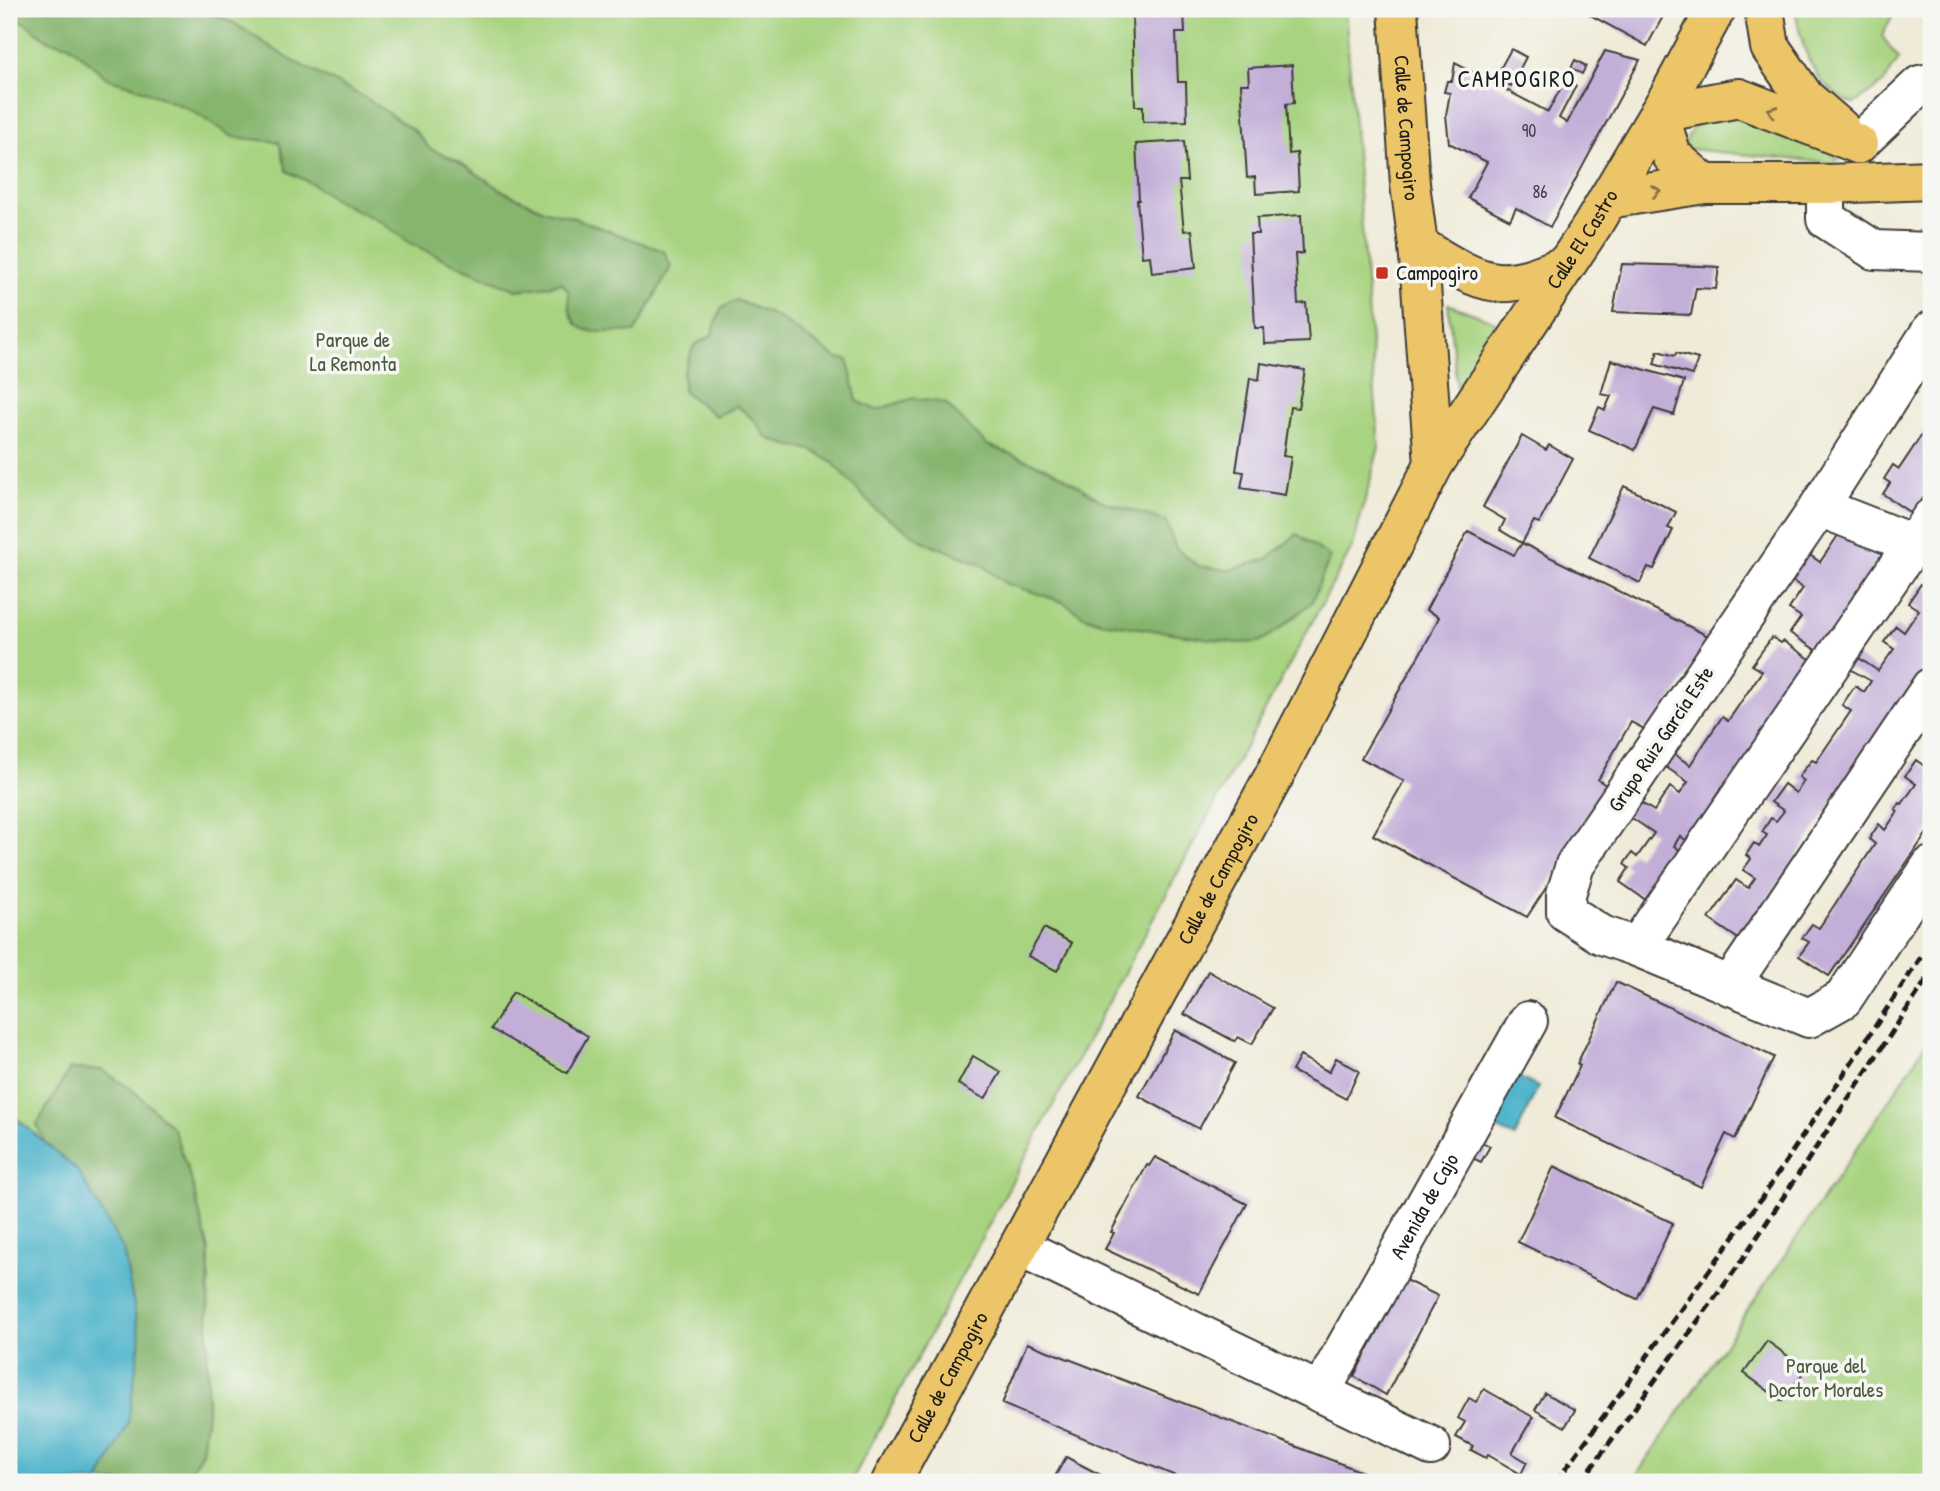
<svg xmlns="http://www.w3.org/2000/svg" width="1940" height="1491" font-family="'Patrick Hand',sans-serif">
  <rect width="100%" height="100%" fill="#f6f6f2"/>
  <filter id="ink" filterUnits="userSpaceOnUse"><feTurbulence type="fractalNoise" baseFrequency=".0143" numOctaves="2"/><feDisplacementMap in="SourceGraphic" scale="14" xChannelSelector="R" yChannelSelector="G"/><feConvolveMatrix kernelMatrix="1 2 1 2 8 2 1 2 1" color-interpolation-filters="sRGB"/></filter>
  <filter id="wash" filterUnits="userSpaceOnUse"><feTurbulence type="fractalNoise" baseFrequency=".00686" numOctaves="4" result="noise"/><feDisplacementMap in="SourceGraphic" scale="28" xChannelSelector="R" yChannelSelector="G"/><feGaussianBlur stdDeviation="1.57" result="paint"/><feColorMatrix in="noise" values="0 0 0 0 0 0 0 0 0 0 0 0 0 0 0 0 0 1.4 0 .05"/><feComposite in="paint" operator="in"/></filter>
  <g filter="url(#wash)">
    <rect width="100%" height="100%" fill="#f0ebd8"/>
    <!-- green -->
    <g fill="#a8d380" stroke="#62784e" stroke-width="2">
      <polygon points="9,9 1345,9 1379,447 1353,546 851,1482 9,1482"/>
      <path d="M1795,9H1896L1882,36L1899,59L1883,83L1854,104C1813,88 1802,49 1795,9Z"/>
      <path d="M1747,113L1775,121L1840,159L1831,163L1688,149L1685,143C1696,111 1718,117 1747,113Z"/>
      <polygon points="1448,304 1496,322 1457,389"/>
      <polygon points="1931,1035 1931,1482 1632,1482 1902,1081"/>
    </g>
    <!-- forest -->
    <g fill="#86b56e" stroke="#516845" stroke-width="2">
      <path d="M9,9H198L234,23L291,60L364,97L415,131L430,149L456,160L505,192L546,211L569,216L664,251L671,267L635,332C601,330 566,343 569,292L561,282L550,286L517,290L464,268L411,244L381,222L333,199L314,185L287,171L279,142L233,137L189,109L130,85L107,78L69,45L49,41L25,23L9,15Z"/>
      <polygon points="736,300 777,317 837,358 848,360 857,401 876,410 914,398 945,403 987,445 1055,471 1102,501 1166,521 1176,548 1198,566 1229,570 1267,559 1297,534 1330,557 1312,602 1280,629 1259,642 1237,643 1101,622 1084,616 1063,602 1005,583 981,564 925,542 876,510 833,463 812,450 787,445 767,438 753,419 737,406 716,416 683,391 683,373 694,345 711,336 721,309"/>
      <polygon points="70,1069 102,1070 134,1091 173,1128 192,1182 209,1251 207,1412 202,1452 184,1482 99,1482 128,1424 140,1338 123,1249 77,1170 44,1142 37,1124"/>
    </g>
    <!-- water -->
    <g fill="#4bb3ca" stroke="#346873" stroke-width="2">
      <polygon points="1514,1075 1538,1087 1515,1137 1491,1126"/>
      <polygon points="9,1112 77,1170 123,1249 140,1338 128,1424 99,1482 9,1482"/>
    </g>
    <g id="blocks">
      <!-- building -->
      <g fill="#c3aed8">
        <polygon points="1139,9 1184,9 1185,33 1176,33 1178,82 1186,82 1187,121 1143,122 1143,106 1135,106 1132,13 1139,12"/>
        <polygon points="1313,9 1345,9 1345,13 1313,16"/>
        <polygon points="1594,9 1667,9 1647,46 1590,15"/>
        <polygon points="1511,49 1526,57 1511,86 1495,78"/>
        <polygon points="1605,51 1640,60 1550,227 1516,208 1510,220 1468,198 1487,162 1449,143 1446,115 1450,93 1444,92 1447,81 1452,81 1455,63 1548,112 1565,80 1576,86 1559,118 1567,123"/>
        <polygon points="1575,60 1586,66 1582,74 1571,68"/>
        <polygon points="1292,65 1294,103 1286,104 1289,154 1297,153 1299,191 1256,194 1255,177 1247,178 1241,84 1249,84 1248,68"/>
        <polygon points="1184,141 1187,181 1179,181 1184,231 1192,230 1196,268 1152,273 1150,256 1142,257 1137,200 1139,200 1136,144"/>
        <polygon points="1301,215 1303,253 1295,254 1298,304 1306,303 1309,342 1265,344 1264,328 1255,328 1250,234 1258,234 1257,218"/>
        <polygon points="1622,264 1700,266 1719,267 1716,289 1696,288 1691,315 1613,312"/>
        <polygon points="1658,351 1675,356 1676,353 1698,359 1692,375 1654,364"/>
        <polygon points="1611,360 1684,381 1674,415 1654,409 1635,450 1589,430 1599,407 1605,410 1611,396 1601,394"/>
        <polygon points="1261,363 1305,370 1298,408 1290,407 1283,456 1291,457 1285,495 1241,488 1244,472 1236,471 1250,378 1259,380"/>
        <polygon points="1931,400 1931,420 1923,413"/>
        <polygon points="1931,421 1931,487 1912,514 1883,494 1890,483 1884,479 1893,465 1899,469"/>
        <polygon points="1522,436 1546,450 1549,445 1573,459 1539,523 1534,521 1522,543 1500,530 1505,520 1483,507"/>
        <polygon points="1624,486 1676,512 1668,528 1673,530 1654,569 1648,567 1640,583 1589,558"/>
        <polygon points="1858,530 1892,543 1819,652 1790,633 1801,617 1789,609 1803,588 1782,574 1801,549 1820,562 1839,534 1850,541"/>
        <polygon points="1468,531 1514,555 1522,543 1712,638 1650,732 1631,722 1598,780 1611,788 1527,917 1373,835 1404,781 1361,758 1431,634 1439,617 1426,610"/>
        <polygon points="1921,584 1931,591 1931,658 1740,940 1709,919 1736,880 1748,888 1755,878 1743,870 1751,859 1746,855 1754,843 1759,847 1767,835 1762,832 1771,818 1776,821 1784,811 1771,802 1784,784 1796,793 1804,781 1799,777 1805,768 1812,760 1816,762 1851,711 1842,705 1855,686 1864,692 1871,681 1839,663 1847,650 1878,671 1894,649 1884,642 1896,626 1904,632 1919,610 1908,603"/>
        <polygon points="1772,637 1781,643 1783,641 1813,661 1690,843 1680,836 1674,846 1684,853 1650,903 1620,882 1629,868 1624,864 1632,853 1637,857 1654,833 1623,812 1632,797 1654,811 1670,787 1680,794 1688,782 1657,761 1665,748 1690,765 1722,717 1728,721 1762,671 1752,665"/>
        <polygon points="1916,760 1927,768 1931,762 1931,827 1829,976 1799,956 1809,942 1802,938 1812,924 1819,928 1875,844 1869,839 1879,824 1885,830 1898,811 1895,809 1900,803 1902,804 1916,784 1905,776"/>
        <polygon points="1044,928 1072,943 1057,971 1028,956"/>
        <polygon points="1208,971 1273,1008 1252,1044 1238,1037 1235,1041 1232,1040 1184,1014"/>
        <polygon points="1616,982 1774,1057 1735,1139 1726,1134 1701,1187 1555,1118 1579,1068 1580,1065 1577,1064"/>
        <polygon points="513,992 588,1036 567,1073 491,1029"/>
        <polygon points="1175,1030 1235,1063 1199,1129 1139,1096"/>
        <polygon points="973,1056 1001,1072 985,1099 958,1084"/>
        <polygon points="1300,1056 1329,1072 1336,1058 1359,1071 1346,1099 1292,1071"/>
        <polygon points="1476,1140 1490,1146 1481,1162 1468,1156"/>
        <polygon points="1155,1157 1247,1204 1199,1294 1105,1249 1114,1233 1111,1232 1147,1165 1149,1166"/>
        <polygon points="1554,1166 1673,1223 1637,1299 1518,1242"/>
        <polygon points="1405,1280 1438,1296 1386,1395 1354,1376"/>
        <polygon points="1767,1341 1806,1369 1782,1401 1744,1373"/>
        <polygon points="1027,1343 1365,1473 1388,1482 1190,1482 1002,1404"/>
        <polygon points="1484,1389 1533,1417 1512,1453 1527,1462 1521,1474 1488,1455 1486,1458 1471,1450 1473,1446 1456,1437 1465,1422 1458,1418 1469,1398 1476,1402"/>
        <polygon points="1545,1393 1575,1410 1565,1427 1535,1410"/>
        <polygon points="1066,1457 1114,1482 1052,1482"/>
      </g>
    </g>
  </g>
  <g filter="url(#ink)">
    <use href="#blocks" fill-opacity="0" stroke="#3c3b38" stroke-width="2"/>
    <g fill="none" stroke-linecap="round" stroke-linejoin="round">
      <defs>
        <g id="minor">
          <polyline points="1858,144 1920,85 1931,83"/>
          <polyline points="1826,184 1826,219 1874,250 1931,252"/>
          <polyline points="1931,331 1819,507 1575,865 1566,894 1566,912 1602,935 1637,947 1809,1018 1843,999 1931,866"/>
          <polyline points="1819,507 1931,551"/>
          <polyline points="1637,947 1931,518"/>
          <polyline points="1730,986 1931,687"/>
          <polyline points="1019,1247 1431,1446"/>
          <path id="s1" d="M1320,1393L1528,1021"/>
        </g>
        <g id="major">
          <path id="s2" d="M1398,9L1410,184L1418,245L1434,464"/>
          <polyline points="1764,9 1770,47 1805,98 1840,128"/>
          <polyline points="1705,184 1672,156 1659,113 1739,98 1858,144"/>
          <polyline points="1608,199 1705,184 1826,184 1931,180"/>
          <path d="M1418,245C1441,259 1470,279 1497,282C1521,284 1545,273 1566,265"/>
        </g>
        <g id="highway">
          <path id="s3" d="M891,1482L1274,776L1434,464L1592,226L1669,96L1716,9"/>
        </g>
      </defs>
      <!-- minor casing -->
      <use href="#minor" stroke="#3c3b38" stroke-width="42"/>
      <!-- major casing -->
      <use href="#major" stroke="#3c3b38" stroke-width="42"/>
      <!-- highway casing -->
      <use href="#highway" stroke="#3c3b38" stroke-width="42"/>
      <!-- minor -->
      <use href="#minor" stroke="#fff" stroke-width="38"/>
      <!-- major -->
      <use href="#major" stroke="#edc569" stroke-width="38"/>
      <!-- highway -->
      <use href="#highway" stroke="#edc569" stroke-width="38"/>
      <!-- rail -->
      <g stroke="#1c1c1c" stroke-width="5" stroke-dasharray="10 5" stroke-linecap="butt">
        <polyline points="1556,1482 1761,1199 1931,942"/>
        <polyline points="1581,1482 1738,1266 1931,973"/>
      </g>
    </g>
    <!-- one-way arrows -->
    <defs><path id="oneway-chevron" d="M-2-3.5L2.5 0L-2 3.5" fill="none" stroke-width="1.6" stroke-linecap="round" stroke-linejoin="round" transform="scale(1.75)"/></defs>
    <g stroke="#847042">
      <use href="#oneway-chevron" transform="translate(1772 111) rotate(-159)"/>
      <use href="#oneway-chevron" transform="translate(1656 191) rotate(-9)"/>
    </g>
  </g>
  <!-- markers -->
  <rect fill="#c8321e" stroke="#f6f6f2" stroke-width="2.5" x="1375" y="266" width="14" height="14" rx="3.5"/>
  <g text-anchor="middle" stroke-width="7" stroke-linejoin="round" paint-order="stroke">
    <!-- number labels -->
    <g font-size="18" fill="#46404b">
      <text x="1529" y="137">90</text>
      <text x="1540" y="198">86</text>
    </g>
    <!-- street labels -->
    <g font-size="21" fill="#1c1c1c" stroke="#f6f6f2">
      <text dy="7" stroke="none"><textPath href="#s2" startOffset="119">Calle de Campogiro</textPath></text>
      <text dy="7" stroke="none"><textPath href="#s3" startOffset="1423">Calle El Castro</textPath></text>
      <text transform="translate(1661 739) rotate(-56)" y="7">Grupo Ruiz García Este</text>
      <text dy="7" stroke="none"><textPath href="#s3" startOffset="686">Calle de Campogiro</textPath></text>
      <text dy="7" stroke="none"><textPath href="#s1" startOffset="214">Avenida de Cajo</textPath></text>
      <text dy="7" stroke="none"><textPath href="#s3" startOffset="119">Calle de Campogiro</textPath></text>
    </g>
    <!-- poi labels -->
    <g font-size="21" fill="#1c1c1c" stroke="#f6f6f2" text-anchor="start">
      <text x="1396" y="280">Campogiro</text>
    </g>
    <!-- park labels -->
    <g font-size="21" fill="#4d5c3f" stroke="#f6f6f2">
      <text x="353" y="347">Parque de<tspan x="353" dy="24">La Remonta</tspan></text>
      <text x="1826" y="1373">Parque del<tspan x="1826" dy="24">Doctor Morales</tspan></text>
    </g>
    <!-- neighbourhood labels -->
    <g font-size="23" letter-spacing="2" fill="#1c1c1c" stroke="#f6f6f2">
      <text x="1517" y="87">CAMPOGIRO</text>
    </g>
  </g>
  <!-- margin -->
  <rect width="1940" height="1491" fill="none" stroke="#f6f6f2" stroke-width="35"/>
</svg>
